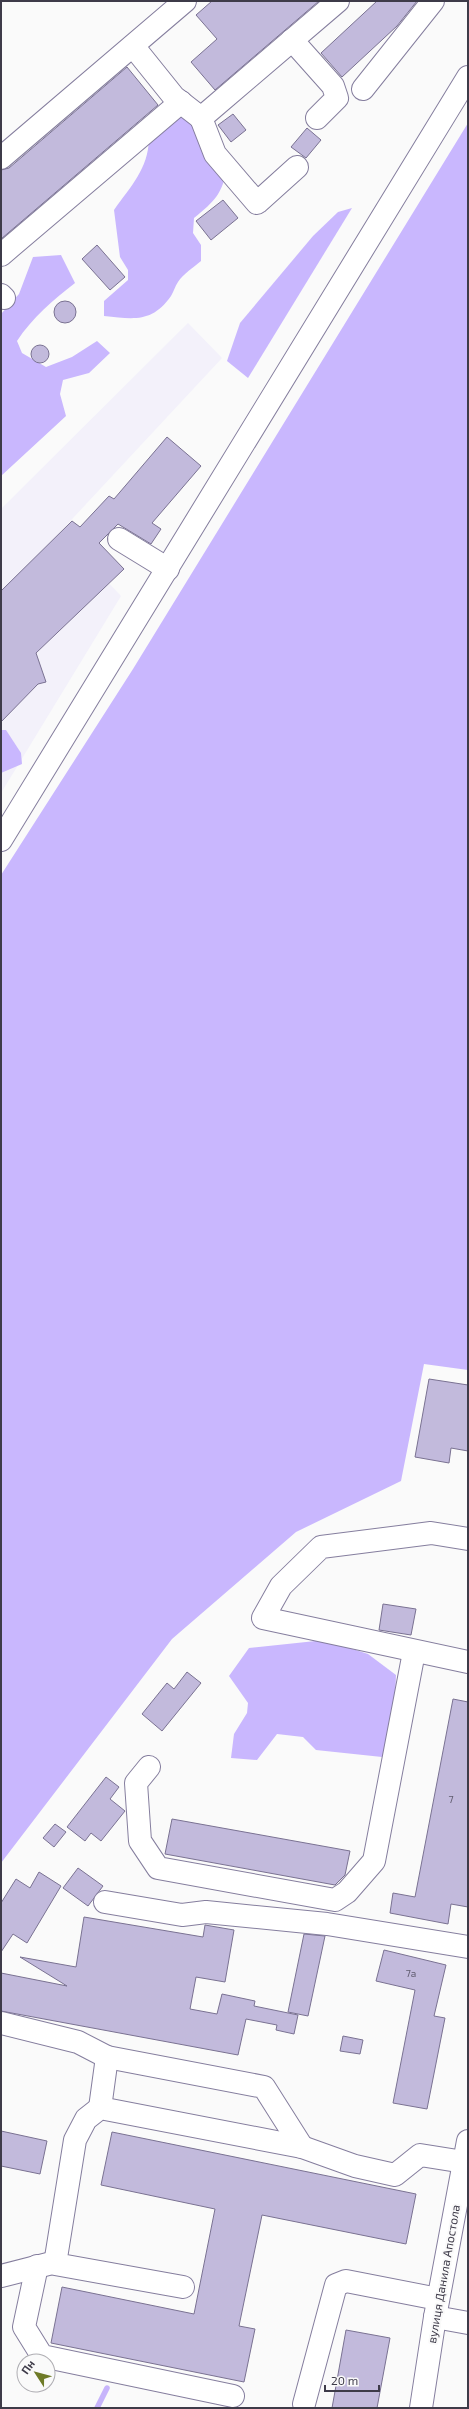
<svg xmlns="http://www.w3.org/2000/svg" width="469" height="2409" font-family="'Exo 2',sans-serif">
  <rect width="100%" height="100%" fill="#fafafa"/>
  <!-- built -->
  <polygon fill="#f3f1fa" points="188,323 222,358 60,532 121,596 1,793 1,509"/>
  <!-- forest -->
  <g fill="#c9b7fe">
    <path d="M181,111L201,133L227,168C222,194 215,201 194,218L193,233L201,245V261C194,267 183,274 178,282C175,286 174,291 171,296C152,323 134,319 104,316V301L128,280V270L120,257L114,210C131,186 148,169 149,139Z"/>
    <polygon points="468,123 468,1370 424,1364 401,1481 296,1532 172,1639 1,1863 1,875 133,669"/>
    <polygon points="352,208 248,378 227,361 240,323 313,236 338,212"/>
    <path d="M61,255L75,283C53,300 32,318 17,341L22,353L46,367L72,357L97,341L110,353L89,373L63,380L60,394L66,416L1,476V314L19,294L33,257Z"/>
    <polygon points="1,730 6,730 21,753 22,764 1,773"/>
    <polygon points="325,1640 368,1654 396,1675 394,1727 382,1757 316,1750 303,1737 277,1734 257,1760 231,1758 234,1734 247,1713 248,1703 229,1676 249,1648"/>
  </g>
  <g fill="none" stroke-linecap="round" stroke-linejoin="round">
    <!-- stream -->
    <polyline stroke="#c7b4fb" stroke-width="5.5" points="97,2408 107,2388"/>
  </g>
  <!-- building -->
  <g fill="#c2badc" stroke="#7a7292">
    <polygon points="212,1 319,1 215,90 191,62 217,39 196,15"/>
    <polygon points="377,1 417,1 397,26 342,77 321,53"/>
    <polygon points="127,67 158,105 1,239 1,170 9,168"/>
    <polygon points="233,114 246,130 231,142 218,125"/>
    <polygon points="307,128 321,140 306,158 291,147"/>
    <polygon points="223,200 238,218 211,240 196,221"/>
    <polygon points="97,245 125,277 110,290 82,259"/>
    <circle cx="65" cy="312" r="11"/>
    <circle cx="40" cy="354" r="9"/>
    <polygon points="167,437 201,466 152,523 161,529 151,544 118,524 99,543 124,569 36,653 46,682 38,684 1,722 1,591 72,521 80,527 109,496 114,499"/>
    <polygon points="429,1379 468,1385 468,1451 451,1448 449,1463 415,1457"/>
    <polygon points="383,1604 416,1609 411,1635 379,1630"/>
    <polygon points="187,1672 201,1683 162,1731 142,1714 167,1683 174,1689"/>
    <polygon points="453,1699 468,1702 468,1907 451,1904 448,1924 390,1913 393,1893 415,1897"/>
    <polygon points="106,1777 119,1787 110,1799 125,1811 101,1841 91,1833 85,1841 67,1827"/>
    <polygon points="172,1819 350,1851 345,1875 335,1885 165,1854"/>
    <polygon points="55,1824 66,1832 54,1847 43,1838"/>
    <polygon points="78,1868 103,1886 88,1906 63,1888"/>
    <polygon points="39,1872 61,1886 27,1943 13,1934 1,1952 1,1903 16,1879 30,1888"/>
    <polygon points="84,1917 203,1937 205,1925 234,1930 225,1982 196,1977 190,2009 217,2014 222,1994 255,2001 254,2006 298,2015 294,2034 276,2030 277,2025 246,2019 238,2055 1,2011 1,1973 67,1986 20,1957 76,1967"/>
    <polygon points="304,1934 325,1936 308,2016 288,2012"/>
    <polygon points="384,1950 446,1965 434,2016 445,2018 427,2109 393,2103 415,1990 376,1981"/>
    <polygon points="343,2036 363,2040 360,2054 340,2051"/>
    <polygon points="1,2131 47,2141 40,2174 1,2166"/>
    <polygon points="112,2132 416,2194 406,2244 262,2215 239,2326 255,2329 244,2382 51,2343 62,2287 194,2314 215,2209 101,2185"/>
    <polygon points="346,2330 390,2338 377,2408 332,2408"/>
  </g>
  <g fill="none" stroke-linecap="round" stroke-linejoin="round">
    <defs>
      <g id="minor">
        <polyline points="292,40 333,86 337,98 317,118"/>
        <polyline points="133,46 174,97 201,118 338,1"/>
        <polyline points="363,89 433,1"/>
        <polyline points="201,118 215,154 257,203 297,167"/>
        <polyline points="1,158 185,1"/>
        <polyline points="1,255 181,102"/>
        <polyline points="1,295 4,298"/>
        <polyline points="119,539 168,569"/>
        <polyline points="1,840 468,77"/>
        <polyline points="468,1539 431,1533 321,1547 281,1586 263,1618 468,1662"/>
        <polyline points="149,1767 136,1783 140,1841 158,1868 335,1900 347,1892 374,1861 414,1652"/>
        <polyline points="105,1902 182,1915 206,1912 327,1924 468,1947"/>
        <polyline points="1,2023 78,2042 107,2057 100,2108"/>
        <polyline points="107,2057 264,2087 302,2147"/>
        <polyline points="37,2266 24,2327 42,2356 233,2396"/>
        <polyline points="1,2276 48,2264"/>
        <polyline points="183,2287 55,2264 75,2140 86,2119 100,2108 302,2147 355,2166 395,2175 420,2155 464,2162"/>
        <polyline points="435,2317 468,2323"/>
        <polyline points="304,2404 336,2285 346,2281 438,2299"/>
        <polyline points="421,2408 435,2317 468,2141"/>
      </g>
    </defs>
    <!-- minor casing -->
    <use href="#minor" stroke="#857e9e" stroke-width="24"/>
    <!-- minor -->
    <use href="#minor" stroke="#fff" stroke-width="22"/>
  </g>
  <g text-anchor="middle" stroke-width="4" stroke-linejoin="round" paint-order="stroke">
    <!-- number labels -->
    <g font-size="10" fill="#5f5b6e">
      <text x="451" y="1803">7</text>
      <text x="411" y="1977">7а</text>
    </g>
    <!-- street labels -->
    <g font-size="12" fill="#3e3b49" stroke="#fafafa">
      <text transform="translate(444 2274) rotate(-80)" y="4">вулиця Данила Апостола</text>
    </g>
  </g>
  <!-- border -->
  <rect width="469" height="2409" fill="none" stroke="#3e3b49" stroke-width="4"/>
  <!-- north arrow -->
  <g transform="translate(36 2373) rotate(306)"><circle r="19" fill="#fafafa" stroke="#afaeb3"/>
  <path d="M0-3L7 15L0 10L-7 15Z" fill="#6f7b28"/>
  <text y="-6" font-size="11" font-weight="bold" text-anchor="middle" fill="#3e3b49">Пн</text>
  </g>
  <!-- scale -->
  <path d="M325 2385v6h54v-6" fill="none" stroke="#3e3b49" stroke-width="2"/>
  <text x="331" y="2385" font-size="12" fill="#3e3b49" stroke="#fafafa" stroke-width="3" paint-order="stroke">20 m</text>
</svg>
